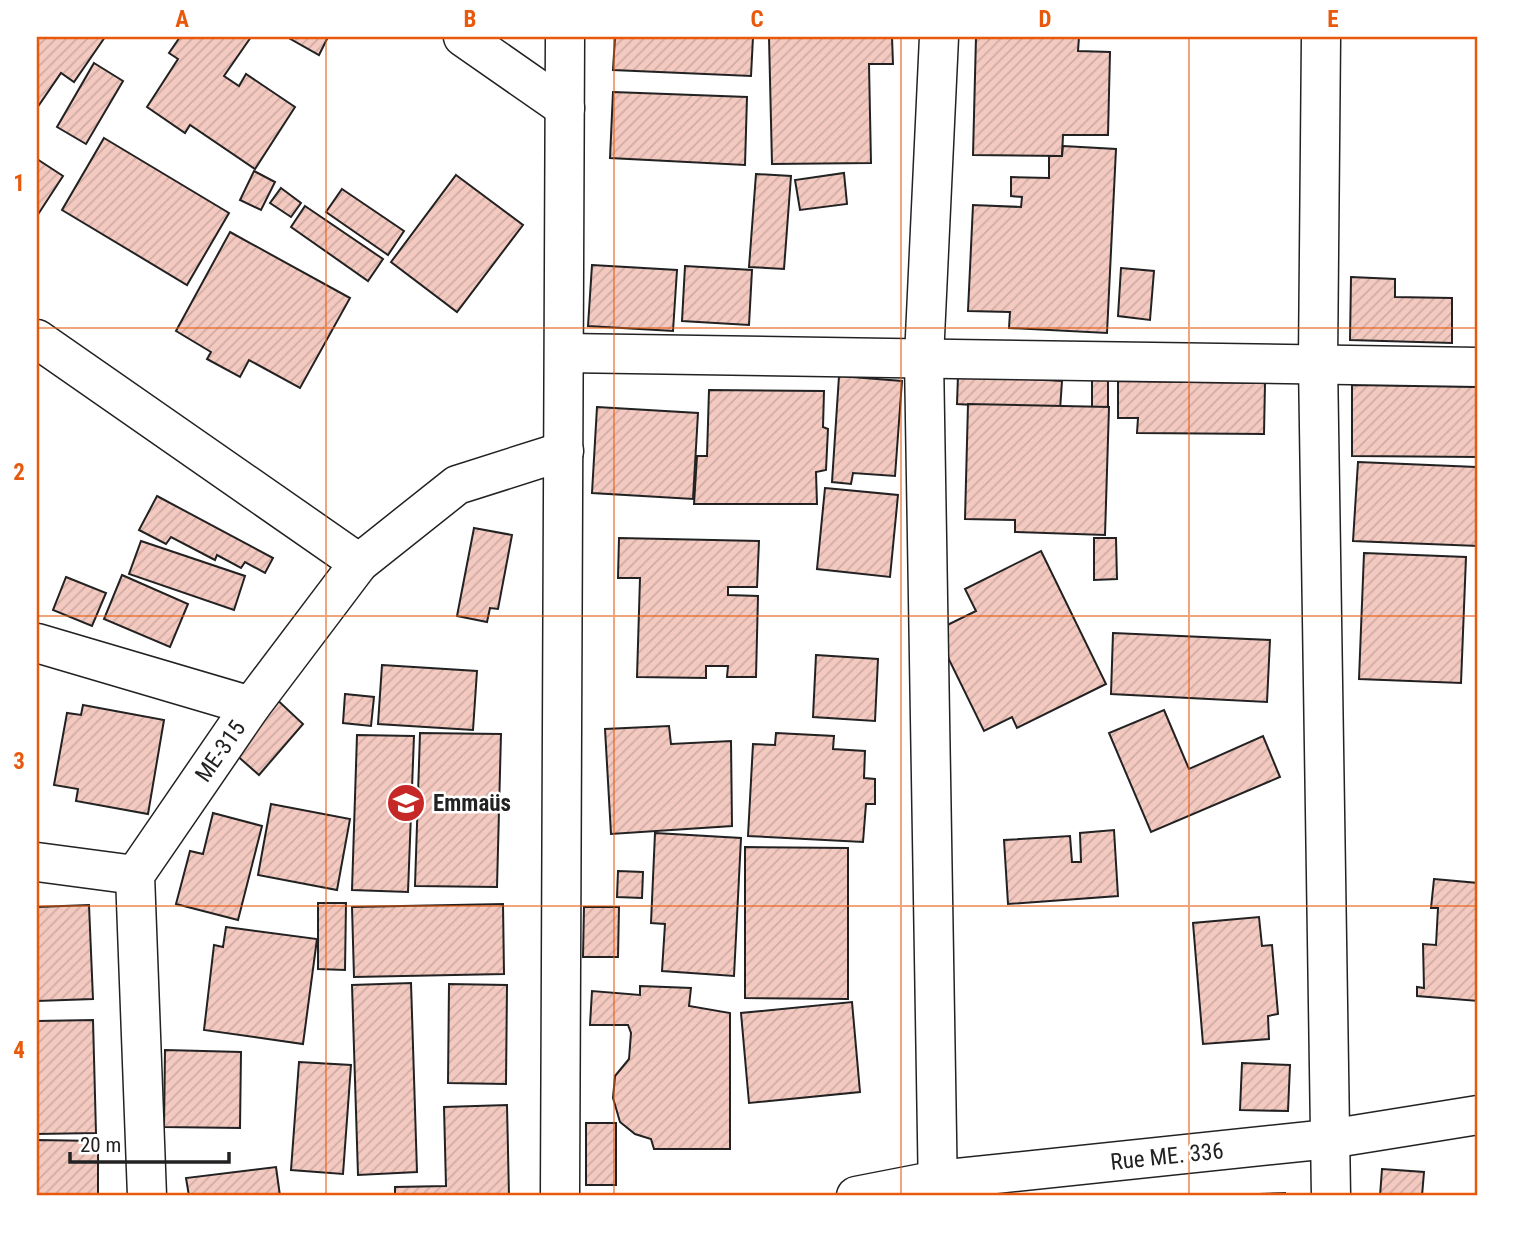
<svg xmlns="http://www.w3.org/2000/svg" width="1515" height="1233" font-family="'Roboto Condensed',sans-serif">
  <defs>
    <pattern id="building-hatch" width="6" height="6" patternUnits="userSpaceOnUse" patternTransform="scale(1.75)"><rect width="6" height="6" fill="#f3c9c0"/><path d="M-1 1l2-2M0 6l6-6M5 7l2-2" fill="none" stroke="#d0aca5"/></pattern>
  </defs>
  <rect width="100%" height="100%" fill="#fff"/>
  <!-- building -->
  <g fill="url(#building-hatch)" stroke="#222" stroke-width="2">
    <polygon points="37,37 105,37 74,82 61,73 37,108"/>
    <polygon points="180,37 251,37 224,76 239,86 246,74 295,107 255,169 190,125 185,133 147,107 178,59 169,53"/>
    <polygon points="287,37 328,37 319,55"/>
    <polygon points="615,37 753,37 751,76 613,70"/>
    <polygon points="769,37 892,37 893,64 869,64 871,163 772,164"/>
    <polygon points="976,37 1079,37 1078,51 1110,52 1108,135 1063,135 1062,156 973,155"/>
    <polygon points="94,63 123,81 86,144 57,127"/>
    <polygon points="613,92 747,97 745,165 610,158"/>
    <polygon points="104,138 229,213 187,285 62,210"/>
    <polygon points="1063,146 1116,149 1107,333 1009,328 1010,312 968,311 973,205 1021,207 1022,197 1011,196 1011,177 1049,178 1049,156 1062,156"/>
    <polygon points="37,159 63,176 37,216"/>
    <polygon points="254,171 275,182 261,210 240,200"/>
    <polygon points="844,173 847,204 800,210 795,180"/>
    <polygon points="756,174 791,176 784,269 749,267"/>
    <polygon points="456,175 523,225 457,312 391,262"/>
    <polygon points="281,188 301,203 291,217 270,203"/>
    <polygon points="342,189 404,231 388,255 326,212"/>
    <polygon points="305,206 383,259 368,281 291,227"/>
    <polygon points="230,232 350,298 300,388 249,360 240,377 207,359 211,352 176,331"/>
    <polygon points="592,265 677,270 673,331 588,326"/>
    <polygon points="685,266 752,270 749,325 682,321"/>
    <polygon points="1121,268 1154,271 1150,320 1118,316"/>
    <polygon points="1351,277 1395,279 1395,297 1452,298 1452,343 1350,340"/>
    <polygon points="958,375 1062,381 1060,410 957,404"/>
    <polygon points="839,376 902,381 895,476 853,473 851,484 832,482"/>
    <rect x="1092" y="379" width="16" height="31"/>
    <polygon points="1118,381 1265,383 1264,434 1137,433 1138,418 1118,418"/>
    <polygon points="1352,385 1478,387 1478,457 1352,456"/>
    <polygon points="709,390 824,391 823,427 828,429 826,470 816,472 817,504 694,504 697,456 707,456"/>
    <polygon points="968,404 1109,407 1105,535 1015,532 1015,520 965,519"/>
    <polygon points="597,407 698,413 693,499 592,493"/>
    <polygon points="1358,462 1476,467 1478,546 1353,541"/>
    <polygon points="825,488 898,495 890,577 817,569"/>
    <polygon points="157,496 273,558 265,573 245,562 241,568 217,555 215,560 171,537 166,544 139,530"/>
    <polygon points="474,528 512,535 498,609 490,608 487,622 457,616"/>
    <polygon points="619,538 759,541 757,587 728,587 728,595 758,596 756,677 727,677 728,666 706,666 706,678 637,677 640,578 618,578"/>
    <polygon points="1094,538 1116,538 1117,579 1094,580"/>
    <polygon points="141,541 245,576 234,610 129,574"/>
    <polygon points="1041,551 1106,684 1017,728 1012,717 984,731 935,631 976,611 965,589"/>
    <polygon points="1364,553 1466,557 1461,683 1359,679"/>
    <polygon points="122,575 188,604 170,647 104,619"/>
    <polygon points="66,577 106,593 92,626 53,610"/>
    <polygon points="1113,633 1270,640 1267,702 1111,694"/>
    <polygon points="816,655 878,659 875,721 813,717"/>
    <polygon points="382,665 477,671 473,730 378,724"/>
    <polygon points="271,694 303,724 259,775 226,746"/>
    <polygon points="345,694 374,697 371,726 343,723"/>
    <polygon points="83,705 164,720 148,814 76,801 78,789 54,785 67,713 81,715"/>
    <polygon points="1164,710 1189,769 1263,736 1280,777 1151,832 1109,733"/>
    <polygon points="669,726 671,744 731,741 732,826 611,834 605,729"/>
    <polygon points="420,733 501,734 497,887 415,886"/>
    <polygon points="776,733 834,736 833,749 865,751 864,778 875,779 875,804 866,804 863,842 748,836 753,744 775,745"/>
    <polygon points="357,735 414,736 408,892 352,890"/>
    <polygon points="271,804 350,819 337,890 258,875"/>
    <polygon points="213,813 262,826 238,920 176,904 190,851 203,854"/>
    <polygon points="1114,830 1118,896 1008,904 1004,840 1070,836 1072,862 1081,862 1080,833"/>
    <polygon points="655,833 741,838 734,976 662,971 665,924 651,923"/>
    <polygon points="745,847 848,848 848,999 745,998"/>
    <polygon points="618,871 643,872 642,898 617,897"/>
    <polygon points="1434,879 1478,883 1478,1001 1417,996 1417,987 1424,988 1423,944 1436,945 1438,908 1431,908"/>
    <polygon points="318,903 346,903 345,970 318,969"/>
    <polygon points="503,904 504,974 354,977 352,907"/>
    <polygon points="89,905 93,999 37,1001 37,907"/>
    <polygon points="584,907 619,907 618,957 583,957"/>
    <polygon points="1259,917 1262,946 1272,945 1278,1014 1268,1016 1269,1039 1203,1044 1193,923"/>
    <polygon points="226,927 317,939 303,1044 204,1030 214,945 223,947"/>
    <polygon points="411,983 417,1172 358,1175 352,985"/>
    <polygon points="449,984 507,985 506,1084 448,1083"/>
    <polygon points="640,986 691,988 689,1006 730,1013 730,1149 654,1149 651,1139 635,1134 620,1122 613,1098 615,1076 629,1059 631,1033 628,1025 590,1025 592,991 640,995"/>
    <polygon points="852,1002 860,1092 749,1103 741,1013"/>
    <polygon points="93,1020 96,1133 37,1134 37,1021"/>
    <polygon points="165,1050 241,1052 240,1128 164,1127"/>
    <polygon points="299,1062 351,1065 343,1174 291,1170"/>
    <polygon points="1242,1063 1290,1065 1288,1111 1240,1110"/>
    <polygon points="507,1105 509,1196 395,1196 395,1187 446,1186 444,1107"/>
    <rect x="586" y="1123" width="30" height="62"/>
    <polygon points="37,1140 98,1141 98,1196 37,1196"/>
    <polygon points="276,1167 280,1196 189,1196 186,1178"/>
    <polygon points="1382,1169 1424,1172 1422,1196 1380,1196"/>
    <polygon points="1285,1193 1285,1196 1208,1196"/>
  </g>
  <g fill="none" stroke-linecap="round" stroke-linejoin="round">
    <defs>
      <g id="minor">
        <polyline points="463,37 565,108"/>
        <polyline points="1321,37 1318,362 1331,1196"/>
        <polyline points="37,339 359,563"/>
        <polyline points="565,353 1478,367"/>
        <polyline points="37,643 251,706"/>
        <polyline points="37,862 135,875"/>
        <polyline points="147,1196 135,875 251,706 359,563 457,485 564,451"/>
        <polyline points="560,1196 565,37"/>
        <polyline points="856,1196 938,1180 1329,1139 1478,1115"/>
        <polyline points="938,1196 924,358 939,37"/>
      </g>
    </defs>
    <!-- minor casing -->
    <use href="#minor" stroke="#222" stroke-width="41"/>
    <!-- minor -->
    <use href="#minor" stroke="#fff" stroke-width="38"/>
  </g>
  <!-- grid -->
  <path fill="none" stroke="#e8590c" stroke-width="2" stroke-opacity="0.55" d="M326,37V1196M614,37V1196M901,37V1196M1189,37V1196M37,328H1478M37,616H1478M37,906H1478"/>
  <!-- icons -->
  <defs>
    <symbol id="school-disc" viewBox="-11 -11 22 22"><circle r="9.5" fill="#c62828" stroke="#fff"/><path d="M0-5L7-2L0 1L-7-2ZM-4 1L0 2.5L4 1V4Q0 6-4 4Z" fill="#fff"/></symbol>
  </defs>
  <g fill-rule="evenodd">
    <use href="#school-disc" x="384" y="781" width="44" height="44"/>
  </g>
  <g text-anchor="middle" stroke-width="5" stroke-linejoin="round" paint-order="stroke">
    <!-- street labels -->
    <g font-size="23" fill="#222" stroke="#fff">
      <text transform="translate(220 751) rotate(-55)" y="8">ME-315</text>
      <text transform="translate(1167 1156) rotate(-6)" y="8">Rue ME. 336</text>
    </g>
    <!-- poi labels -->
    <g font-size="23" font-weight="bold" fill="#222" stroke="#fff" text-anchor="start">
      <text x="433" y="811">Emmaüs</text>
    </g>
  </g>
  <!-- border -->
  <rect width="1515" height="1233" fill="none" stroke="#ffffff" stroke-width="77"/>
  <!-- scale -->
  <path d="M70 1152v10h159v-10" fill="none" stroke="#222222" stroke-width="3.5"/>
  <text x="80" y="1152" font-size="21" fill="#222222" stroke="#ffffff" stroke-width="5" paint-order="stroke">20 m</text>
  <rect x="38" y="38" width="1438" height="1156" fill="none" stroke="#e8590c" stroke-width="2.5"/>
  <g font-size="23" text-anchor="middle" font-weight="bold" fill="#e8590c">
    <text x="182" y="27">A</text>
    <text x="470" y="27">B</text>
    <text x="757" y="27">C</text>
    <text x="1045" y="27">D</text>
    <text x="1333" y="27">E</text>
    <text x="19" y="191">1</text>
    <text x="19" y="480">2</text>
    <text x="19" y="769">3</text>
    <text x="19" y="1058">4</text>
  </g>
</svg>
